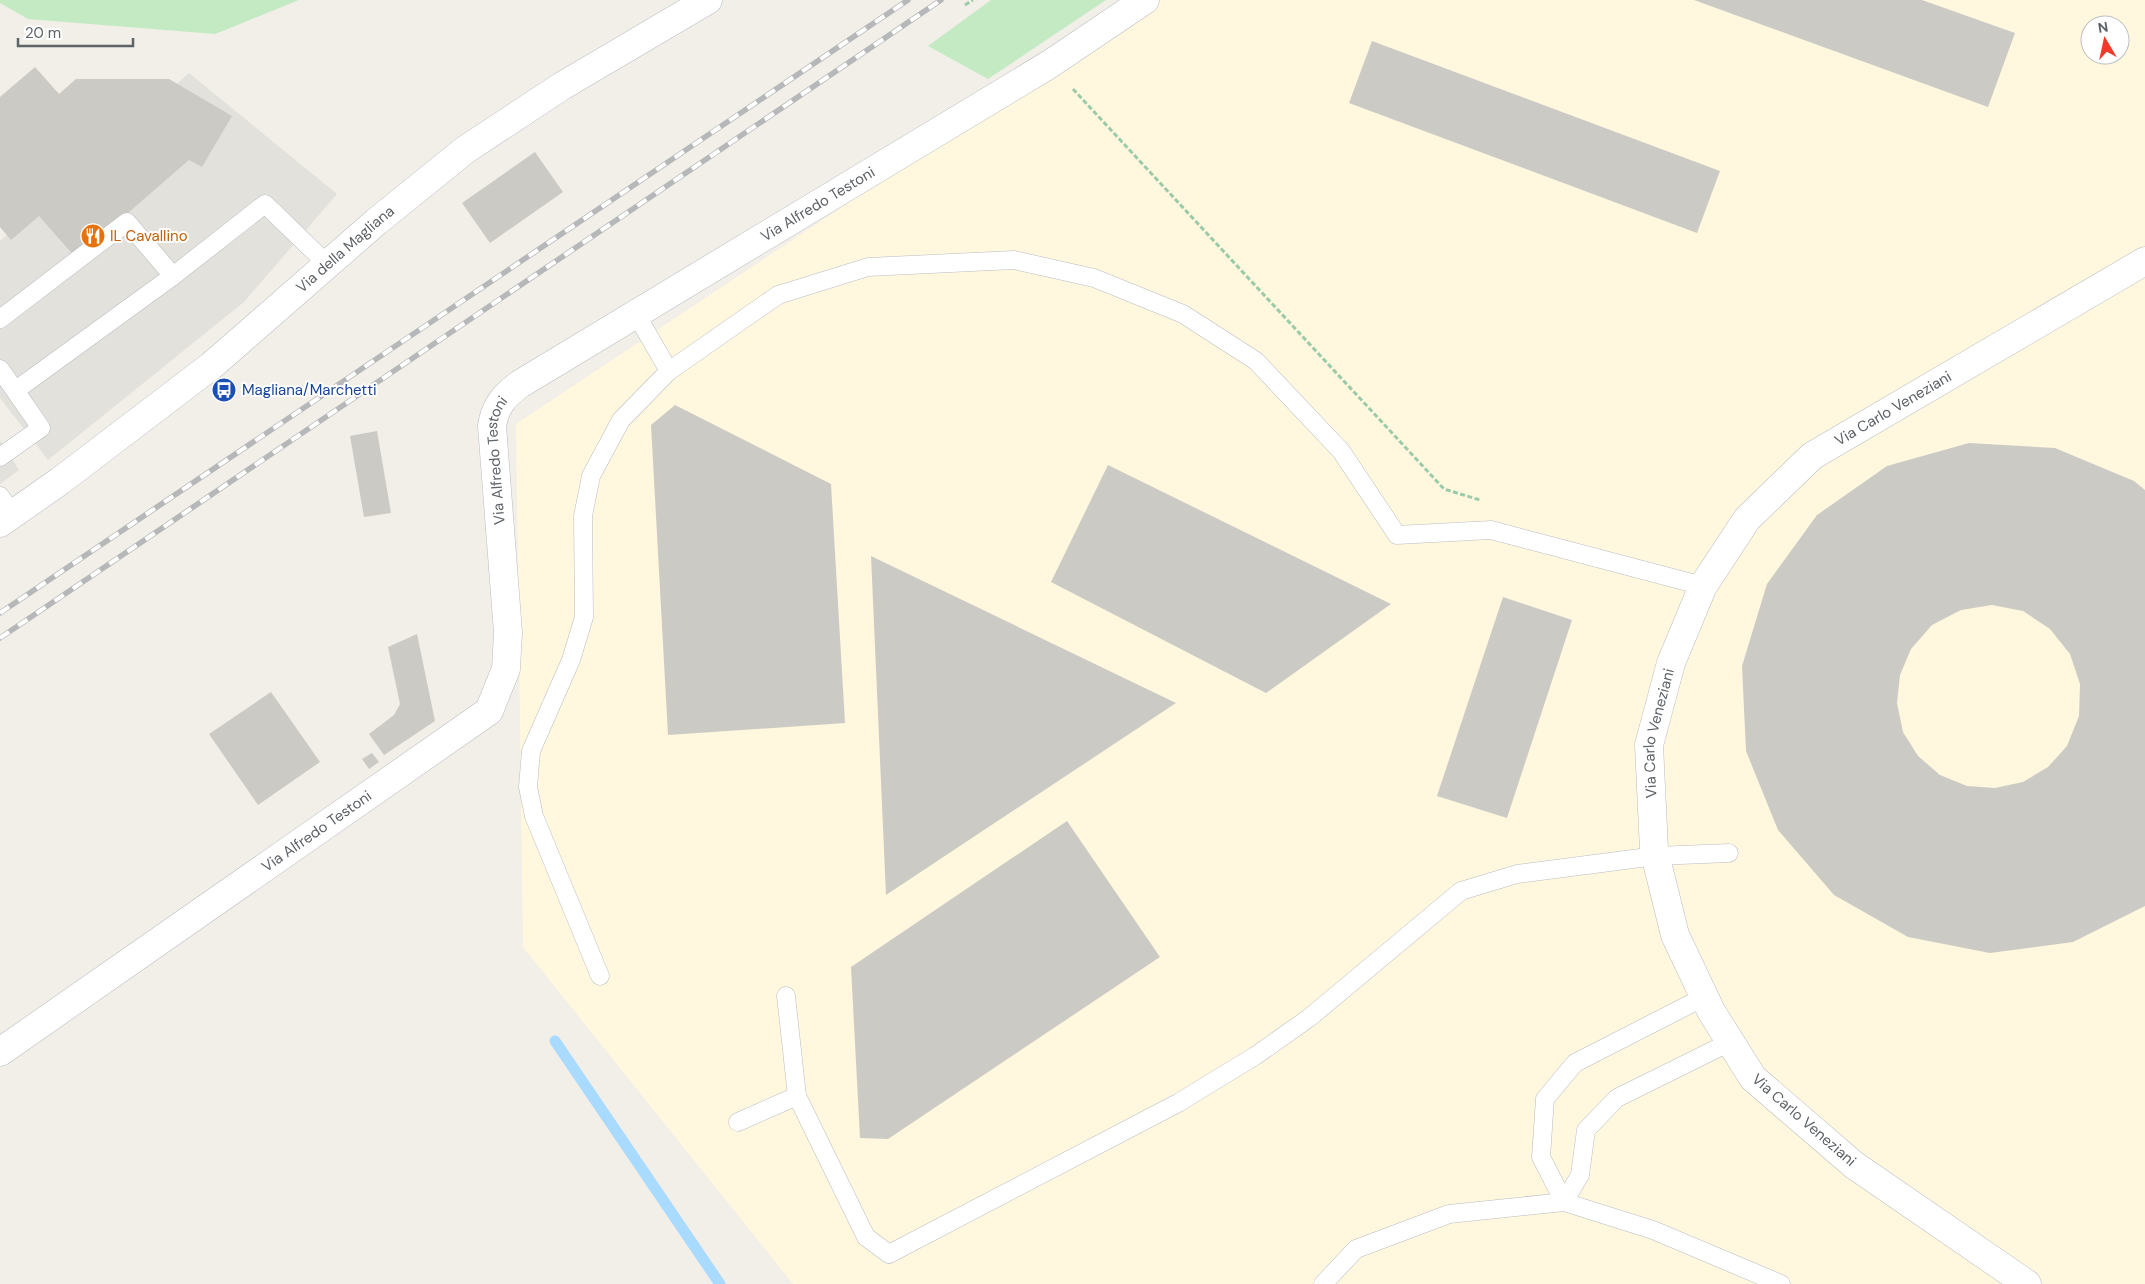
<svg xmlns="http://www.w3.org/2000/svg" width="2145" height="1284" font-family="'DM Sans',sans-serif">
  <rect width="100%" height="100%" fill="#f1efe7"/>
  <!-- commercial -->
  <path fill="#fff7de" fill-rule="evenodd" d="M1153,0H2145V1284H793L523,947L516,424ZM2090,25H2120V55H2090Z"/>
  <!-- industrial -->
  <g fill="#e2e1db">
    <polygon points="189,73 337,194 244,302 48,460 0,398 0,241"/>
    <polygon points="0,440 19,470 0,484"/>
  </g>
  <!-- green -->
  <g fill="#c3eac3">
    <polygon points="0,0 299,0 215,34 28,19 0,3"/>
    <polygon points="991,0 1106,0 988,79 928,46"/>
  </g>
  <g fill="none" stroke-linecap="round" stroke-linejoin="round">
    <!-- stream -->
    <polyline stroke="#a9daff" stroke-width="11" points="555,1041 720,1284"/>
  </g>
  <!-- building -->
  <g fill="#cccac4" fill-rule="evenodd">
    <polygon points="1694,0 1922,0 2015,33 1988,107"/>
    <polygon points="1372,41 1720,171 1697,233 1349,103"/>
    <polygon points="35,67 59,94 76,79 169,79 232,116 202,167 189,160 76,258 39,216 11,240 0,227 0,97"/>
    <polygon points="535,152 563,192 490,243 462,203"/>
    <polygon points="675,405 831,484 845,723 668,735 651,425"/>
    <polygon points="377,431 391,513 364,517 350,436"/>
    <path d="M1969,443L2055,448L2134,481L2145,490V906L2073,942L1990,953L1908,937L1834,895L1778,830L1746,751L1742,666L1767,584L1817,515L1887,466ZM1992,605L2023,611L2050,629L2070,654L2080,684L2079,716L2067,746L2048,767L2023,782L1995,788L1967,786L1940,775L1918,756L1903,732L1897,703L1900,675L1911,649L1932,625L1961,610Z"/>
    <polygon points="1108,465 1391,604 1266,693 1051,582"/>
    <polygon points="871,556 1176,703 886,895"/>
    <polygon points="1503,597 1572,620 1507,818 1437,796"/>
    <polygon points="417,634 435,721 384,755 369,734 394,715 400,704 388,647"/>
    <polygon points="271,692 320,762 258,805 209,734"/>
    <polygon points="372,753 379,762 369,769 362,759"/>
    <polygon points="1067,821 1160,957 888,1139 860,1138 851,967"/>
  </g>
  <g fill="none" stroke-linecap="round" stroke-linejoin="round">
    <defs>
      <g id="lane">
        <polyline points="173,276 265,204 327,264"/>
        <polyline points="0,319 127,222 173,276 16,390"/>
        <polyline points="0,369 41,428 0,457"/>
        <polyline points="669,371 778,295 868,267 1014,260 1094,278 1183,314 1256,361 1341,451 1397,535 1491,530 1703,586"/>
        <polyline points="0,496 13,514"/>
        <polyline points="600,976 534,816 528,787 531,751 571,660 584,617 583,516 591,476 621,420 669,371 636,314"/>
        <polyline points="786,996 797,1096 866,1237 889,1254 1178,1103 1255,1056 1309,1018 1461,891 1517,874 1656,856 1729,853"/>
        <polyline points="1730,1042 1617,1098 1586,1130 1580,1175 1564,1202 1653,1230 1781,1284"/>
        <polyline points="738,1122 797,1096"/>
        <polyline points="1323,1284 1356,1249 1449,1214 1564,1202 1541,1157 1545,1099 1575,1063 1704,997"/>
      </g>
      <g id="street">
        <path id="s1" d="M0,1052L489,711L506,669L508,632L492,426C495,406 504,396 520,384L1050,64L1145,0"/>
        <path id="s2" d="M2027,1284L1854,1165L1753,1078L1711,1011L1675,935L1654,850L1649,745L1671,663L1703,586L1747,519L1812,456L2145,261"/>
      </g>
      <g id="secondary">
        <path id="s3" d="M0,523L60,481L211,366L376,222L465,150L562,86L708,0"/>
      </g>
    </defs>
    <!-- lane casing -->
    <use href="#lane" stroke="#b9bcc1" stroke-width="19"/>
    <!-- street casing -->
    <use href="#street" stroke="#b9bcc1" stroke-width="29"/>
    <!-- secondary casing -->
    <use href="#secondary" stroke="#babdc3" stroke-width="29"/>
    <!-- path -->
    <g stroke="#9bcba8" stroke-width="3" stroke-dasharray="5 2.5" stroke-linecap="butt">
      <polyline points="965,5 973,0"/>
      <polyline points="1073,89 1444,489 1480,500"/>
    </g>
    <!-- lane -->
    <use href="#lane" stroke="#fff" stroke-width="18"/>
    <!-- street -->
    <use href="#street" stroke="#fff" stroke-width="28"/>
    <!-- secondary -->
    <use href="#secondary" stroke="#fff" stroke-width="28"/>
    <defs>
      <g id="rail">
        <polyline points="0,613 908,0"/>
        <polyline points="0,638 941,0"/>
      </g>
    </defs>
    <!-- rail casing -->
    <use href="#rail" stroke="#b6b7b8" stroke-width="5.5"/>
    <!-- rail -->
    <use href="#rail" stroke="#fff" stroke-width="4" stroke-dasharray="11" stroke-linecap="butt"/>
  </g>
  <!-- icons -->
  <defs>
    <symbol id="restaurant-disc" viewBox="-11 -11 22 22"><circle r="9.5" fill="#e8710a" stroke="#fff"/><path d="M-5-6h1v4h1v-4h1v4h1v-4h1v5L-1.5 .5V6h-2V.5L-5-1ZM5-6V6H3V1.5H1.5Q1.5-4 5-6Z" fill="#fff"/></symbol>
    <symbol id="bus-disc" viewBox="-11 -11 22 22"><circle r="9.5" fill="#1a4fb4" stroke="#fff"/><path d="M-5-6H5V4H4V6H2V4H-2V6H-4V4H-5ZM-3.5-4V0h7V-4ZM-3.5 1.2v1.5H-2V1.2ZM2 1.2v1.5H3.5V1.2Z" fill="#fff"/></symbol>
  </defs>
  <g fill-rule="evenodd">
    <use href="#restaurant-disc" x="79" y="222" width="28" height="28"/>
    <use href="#bus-disc" x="210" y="376" width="28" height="28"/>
  </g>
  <g text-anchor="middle" stroke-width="4" stroke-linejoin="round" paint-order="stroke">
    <!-- street labels -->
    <g font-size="15" fill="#5e6368" stroke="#fff">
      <text dy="5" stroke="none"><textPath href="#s1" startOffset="1285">Via Alfredo Testoni</textPath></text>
      <text dy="5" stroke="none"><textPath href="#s3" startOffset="441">Via della Magliana</textPath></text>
      <text dy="5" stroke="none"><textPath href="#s2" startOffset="1132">Via Carlo Veneziani</textPath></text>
      <text dy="5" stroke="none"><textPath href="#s1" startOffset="851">Via Alfredo Testoni</textPath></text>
      <text dy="5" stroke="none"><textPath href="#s2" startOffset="712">Via Carlo Veneziani</textPath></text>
      <text dy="5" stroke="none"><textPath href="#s1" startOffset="386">Via Alfredo Testoni</textPath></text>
      <text transform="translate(1804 1120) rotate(41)" y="5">Via Carlo Veneziani</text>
    </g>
    <!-- food labels -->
    <g font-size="15" fill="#c56008" stroke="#fff" text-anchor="start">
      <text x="110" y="241">IL Cavallino</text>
    </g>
    <!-- transit labels -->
    <g font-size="15" fill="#164399" stroke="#fff" text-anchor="start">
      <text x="242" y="395">Magliana/Marchetti</text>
    </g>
  </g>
  <!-- north arrow -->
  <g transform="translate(2105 40) rotate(351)"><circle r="24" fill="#ffffff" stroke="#bfc1c3"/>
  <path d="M0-4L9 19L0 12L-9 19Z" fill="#f33a2b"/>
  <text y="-8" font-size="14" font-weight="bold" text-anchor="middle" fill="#5e6368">N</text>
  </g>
  <!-- scale -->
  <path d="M18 38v8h115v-8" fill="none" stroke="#5e6368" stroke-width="2.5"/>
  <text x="25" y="38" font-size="15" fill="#5e6368" stroke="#ffffff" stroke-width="4" paint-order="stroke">20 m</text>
</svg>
